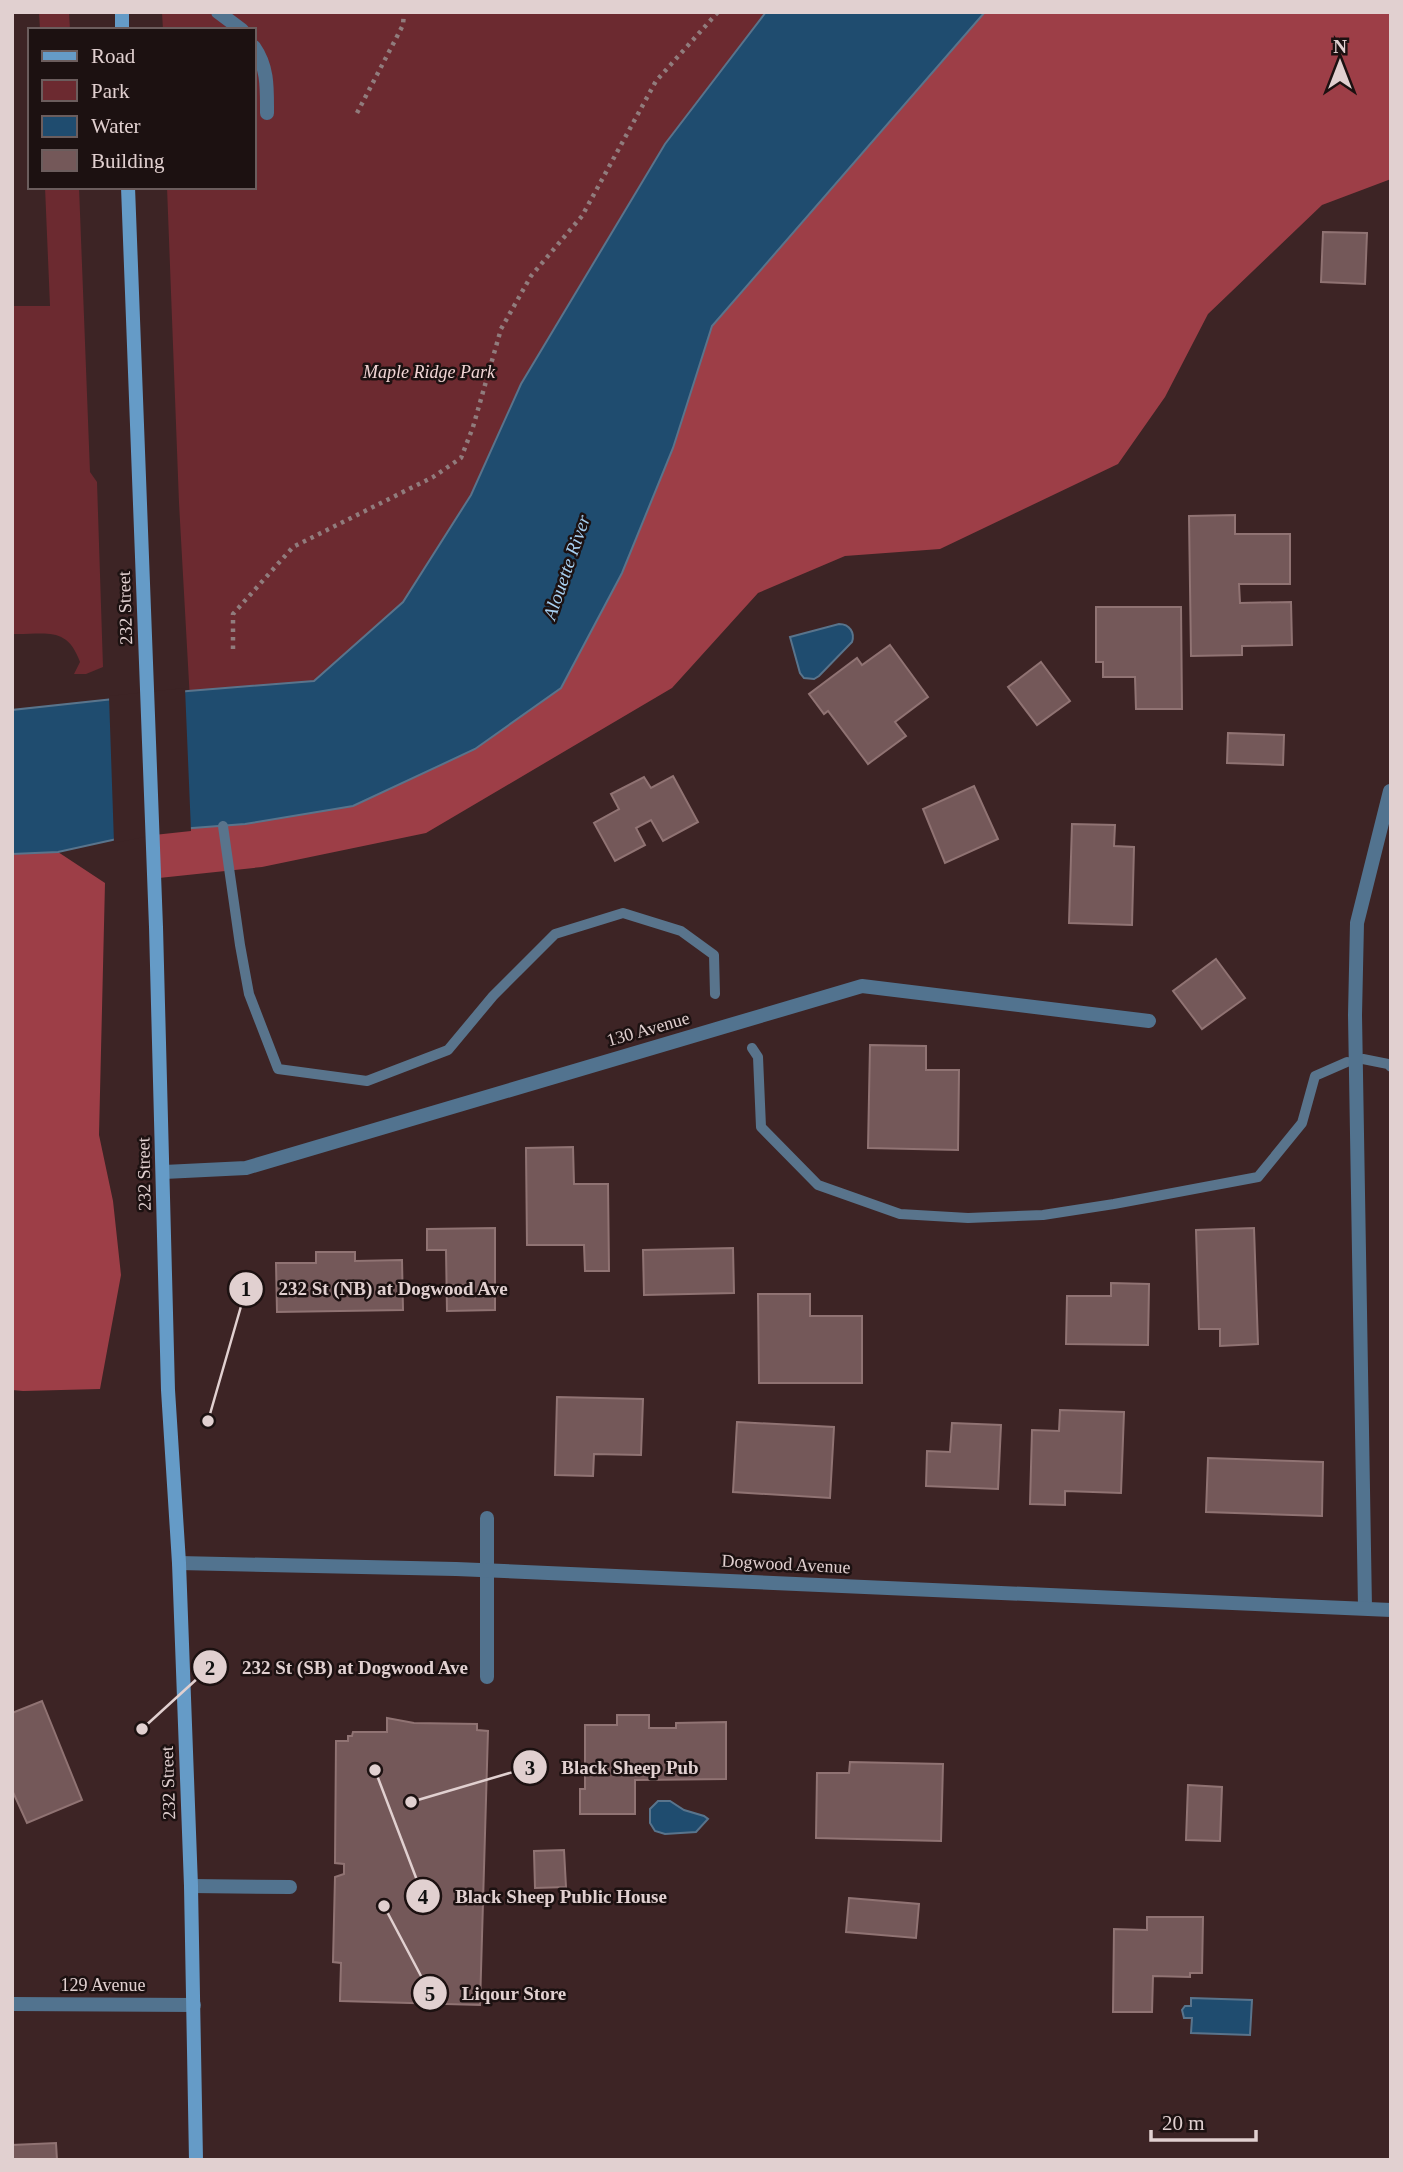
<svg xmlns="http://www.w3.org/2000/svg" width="1403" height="2172" font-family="'Times New Roman',serif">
  <rect width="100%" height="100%" fill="#3d2425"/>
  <!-- green -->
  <g fill="#6c2a30">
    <polygon points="39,12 69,12 70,30 40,30"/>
    <polygon points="162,12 985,12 834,186 197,827 179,503 167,187 254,187 254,30 163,30"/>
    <path d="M45,187H79L90,472L97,482L103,667L86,674H74L80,662C67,625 45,635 12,634V306H50Z"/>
  </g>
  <!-- forest -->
  <g fill="#9d3e47">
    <polygon points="985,12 1391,12 1391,179 1322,205 1208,314 1165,397 1118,464 940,549 845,556 758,593 672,688 426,833 262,867 159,878 157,831 245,824 622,573 673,448 712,326"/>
    <polygon points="58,852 105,883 99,1135 113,1201 121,1275 100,1389 23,1391 12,1390 12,854"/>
  </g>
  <!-- water -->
  <g fill="#1f4c6f" stroke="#59748c" stroke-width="2">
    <polygon points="766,12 985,12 712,326 673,448 622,573 561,688 475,749 353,806 245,824 153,831 58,852 12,854 12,710 188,691 314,681 403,602 471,495 521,384 665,144"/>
    <path d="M839,624C850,624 855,633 852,642L819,676L814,679L804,678L800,673L790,637Z"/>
    <polygon points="658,1801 670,1801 684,1810 704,1816 708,1819 696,1832 665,1834 655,1831 650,1823 650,1809"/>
    <polygon points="1191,1998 1252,2000 1250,2035 1191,2033 1192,2018 1184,2018 1182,2010 1185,2006 1191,2006"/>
  </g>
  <!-- pier -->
  <polygon fill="#3d2425" points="185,688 191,831 154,835 114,843 109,696"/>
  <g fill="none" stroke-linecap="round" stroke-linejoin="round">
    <!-- stream -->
    <g stroke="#59748c" stroke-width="10">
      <polyline points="223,826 240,945 249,994 278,1069 367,1081 448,1050 493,996 555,934 623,913 681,931 714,955 715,994"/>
      <polyline points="752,1048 758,1057 761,1127 818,1185 900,1214 968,1218 1043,1215 1114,1204 1258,1177 1302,1123 1315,1076 1347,1062"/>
      <polyline points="1363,1059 1388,1064 1391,1067"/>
    </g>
  </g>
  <!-- building -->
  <g fill="#745859" stroke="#907373" stroke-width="2">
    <polygon points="1323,232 1367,233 1365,284 1321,282"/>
    <polygon points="1235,515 1235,534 1290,534 1290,584 1239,584 1240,603 1291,602 1292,645 1242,646 1242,655 1191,656 1189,516"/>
    <polygon points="1096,607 1181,607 1182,709 1136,709 1135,677 1103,677 1103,662 1096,662"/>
    <polygon points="890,645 928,697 895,722 906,736 868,764 828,711 824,714 809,694 857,658 862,665"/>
    <polygon points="1041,662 1070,701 1037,725 1008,687"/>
    <polygon points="1228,733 1284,735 1283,765 1227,763"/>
    <polygon points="673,776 698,822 663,841 651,820 636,828 645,845 615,861 594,823 619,809 611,794 644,777 651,788"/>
    <polygon points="974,786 998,839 945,863 923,809"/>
    <polygon points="1072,824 1115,825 1114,846 1134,847 1132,925 1069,923"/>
    <polygon points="1216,959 1245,998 1202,1029 1173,991"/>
    <polygon points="870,1045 926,1046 926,1070 959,1070 958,1150 868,1148"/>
    <polygon points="573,1147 574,1184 608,1184 609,1271 585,1271 584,1245 527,1245 526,1148"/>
    <polygon points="495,1228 495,1310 447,1311 446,1250 427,1250 427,1229"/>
    <polygon points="1254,1228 1258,1344 1220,1346 1220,1329 1199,1329 1196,1230"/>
    <polygon points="733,1248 734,1293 644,1295 643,1250"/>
    <polygon points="316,1252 355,1252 355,1261 402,1260 403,1310 277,1312 276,1263 316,1263"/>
    <polygon points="1111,1283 1149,1284 1148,1345 1066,1344 1067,1296 1111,1296"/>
    <polygon points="758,1294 810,1294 810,1316 862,1316 862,1383 759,1383"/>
    <polygon points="557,1397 643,1399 641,1455 594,1454 593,1476 555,1475"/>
    <polygon points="1060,1410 1124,1412 1121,1493 1065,1491 1065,1505 1030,1504 1032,1430 1059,1431"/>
    <polygon points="737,1422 834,1427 830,1498 733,1492"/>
    <polygon points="952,1423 1001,1425 998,1489 926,1486 927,1451 950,1452"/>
    <polygon points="1208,1458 1323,1462 1322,1516 1206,1512"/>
    <polygon points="42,1701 82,1800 27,1823 12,1790 12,1713"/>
    <polygon points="617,1715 649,1715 649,1728 676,1728 676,1723 726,1722 726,1779 635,1780 635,1814 580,1814 580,1789 585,1789 585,1725 617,1725"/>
    <polygon points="387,1718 414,1723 477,1724 477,1730 488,1731 480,2005 340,2001 341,1963 333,1962 335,1877 344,1874 344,1864 335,1863 336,1741 348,1741 348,1736 352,1736 353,1732 387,1732"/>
    <polygon points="850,1762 943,1764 941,1841 816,1838 817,1773 849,1773"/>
    <polygon points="1188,1785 1222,1787 1220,1841 1186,1840"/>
    <polygon points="564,1850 566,1887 535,1888 534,1851"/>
    <polygon points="849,1898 919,1904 916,1938 846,1932"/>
    <polygon points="1147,1917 1203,1917 1202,1973 1190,1973 1190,1977 1153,1976 1152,2012 1113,2012 1114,1929 1147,1930"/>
    <polygon points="56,2143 57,2160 12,2160 12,2145"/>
  </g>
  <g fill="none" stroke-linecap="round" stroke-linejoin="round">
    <!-- path -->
    <g stroke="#917c7d" stroke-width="4.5" stroke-dasharray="3.5 5" stroke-linecap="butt">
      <polyline points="357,113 403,25 404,12"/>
      <polyline points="233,649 233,614 293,547 433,477 461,458 473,427 501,329 531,276 582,216 656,81 718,12"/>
    </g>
    <!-- service -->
    <g stroke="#52738f" stroke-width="14">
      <polyline points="218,12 242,30"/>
      <path d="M254,47C268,67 267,88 267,113"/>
      <polyline points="487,1518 487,1677"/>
      <polyline points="1365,1608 1355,1015 1357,923 1390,791"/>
      <polyline points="191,1886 290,1887"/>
    </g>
    <!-- minor -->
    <g stroke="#52738f" stroke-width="14">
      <polyline points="164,1172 246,1168 862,986 1149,1021"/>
      <polyline points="179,1563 456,1569 1391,1610"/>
      <polyline points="12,2004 194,2005"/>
    </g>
    <!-- secondary -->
    <g stroke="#659bc7" stroke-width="14">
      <polyline points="122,12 122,30"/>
      <polyline points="128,187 156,927 168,1390 179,1563 191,1886 196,2160"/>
    </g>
  </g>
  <g text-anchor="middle" stroke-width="5" stroke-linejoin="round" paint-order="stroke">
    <!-- park labels -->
    <g font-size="18" font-style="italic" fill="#f1d5d5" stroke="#1c1111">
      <text x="429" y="378">Maple Ridge Park</text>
    </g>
    <!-- street labels -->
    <g font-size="18" fill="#e1d0d0" stroke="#1c1111">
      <text transform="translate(125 608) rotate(-92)" y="6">232 Street</text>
      <text transform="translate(648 1029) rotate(-16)" y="6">130 Avenue</text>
      <text transform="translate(144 1174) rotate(-91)" y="6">232 Street</text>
      <text transform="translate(786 1564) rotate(3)" y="6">Dogwood Avenue</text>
      <text transform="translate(168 1783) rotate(-92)" y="6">232 Street</text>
      <text x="103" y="1991">129 Avenue</text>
    </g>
    <!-- water labels -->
    <g font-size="19" font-style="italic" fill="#a8d0f1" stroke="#1c1111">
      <text transform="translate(566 567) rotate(-71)" y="7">Alouette River</text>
    </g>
  </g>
  <!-- callouts -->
  <path fill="none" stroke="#e1d0d0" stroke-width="2.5" d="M208 1421L246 1289M142 1729L210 1667M411 1802L530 1767M375 1770L423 1896M384 1906L430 1993"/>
  <g fill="#e1d0d0" stroke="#1c1111" stroke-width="2.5">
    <circle cx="208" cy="1421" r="7"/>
    <circle cx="142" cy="1729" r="7"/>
    <circle cx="411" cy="1802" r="7"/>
    <circle cx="375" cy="1770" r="7"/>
    <circle cx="384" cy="1906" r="7"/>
    <circle cx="246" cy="1289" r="18"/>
    <circle cx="210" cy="1667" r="18"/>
    <circle cx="530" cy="1767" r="18"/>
    <circle cx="423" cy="1896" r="18"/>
    <circle cx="430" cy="1993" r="18"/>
  </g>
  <g font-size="21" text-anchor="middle" font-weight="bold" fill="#111">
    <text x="246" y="1296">1</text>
    <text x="210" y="1675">2</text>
    <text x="530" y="1775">3</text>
    <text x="423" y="1904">4</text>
    <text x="430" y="2001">5</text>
  </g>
  <g font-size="19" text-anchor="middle" font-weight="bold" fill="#e1d0d0" stroke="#1c1111" stroke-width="5" stroke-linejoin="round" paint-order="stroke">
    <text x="393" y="1295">232 St (NB) at Dogwood Ave</text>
    <text x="355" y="1674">232 St (SB) at Dogwood Ave</text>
    <text x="630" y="1774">Black Sheep Pub</text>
    <text x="561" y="1903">Black Sheep Public House</text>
    <text x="514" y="2000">Liqour Store</text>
  </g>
  <!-- border -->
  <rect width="1403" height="2172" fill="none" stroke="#e1d0d0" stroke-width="28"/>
  <!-- legend -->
  <rect x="28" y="28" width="228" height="161" fill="#1c1111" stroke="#6b5d5d" stroke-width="2"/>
  <rect x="42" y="51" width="35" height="10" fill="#659bc7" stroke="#6b5d5d" stroke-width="2"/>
  <text x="91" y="63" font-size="21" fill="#e1d0d0">Road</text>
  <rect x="42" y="80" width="35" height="21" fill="#6c2a30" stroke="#6b5d5d" stroke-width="2"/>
  <text x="91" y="98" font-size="21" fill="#e1d0d0">Park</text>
  <rect x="42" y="116" width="35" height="21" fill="#1f4c6f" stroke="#6b5d5d" stroke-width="2"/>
  <text x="91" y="133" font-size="21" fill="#e1d0d0">Water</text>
  <rect x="42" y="150" width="35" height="21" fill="#745859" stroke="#6b5d5d" stroke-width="2"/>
  <text x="91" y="168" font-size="21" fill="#e1d0d0">Building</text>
  <!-- north arrow -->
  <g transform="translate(1340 63)" stroke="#1c1111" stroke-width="5" paint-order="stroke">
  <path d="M0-5L12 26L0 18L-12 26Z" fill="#e1d0d0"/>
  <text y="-10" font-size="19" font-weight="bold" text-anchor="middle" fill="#e1d0d0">N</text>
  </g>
  <!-- scale -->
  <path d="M1151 2130v10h105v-10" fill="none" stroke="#e1d0d0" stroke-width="3.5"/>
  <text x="1162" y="2130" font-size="21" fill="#e1d0d0" stroke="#1c1111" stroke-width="5" paint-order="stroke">20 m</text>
</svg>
